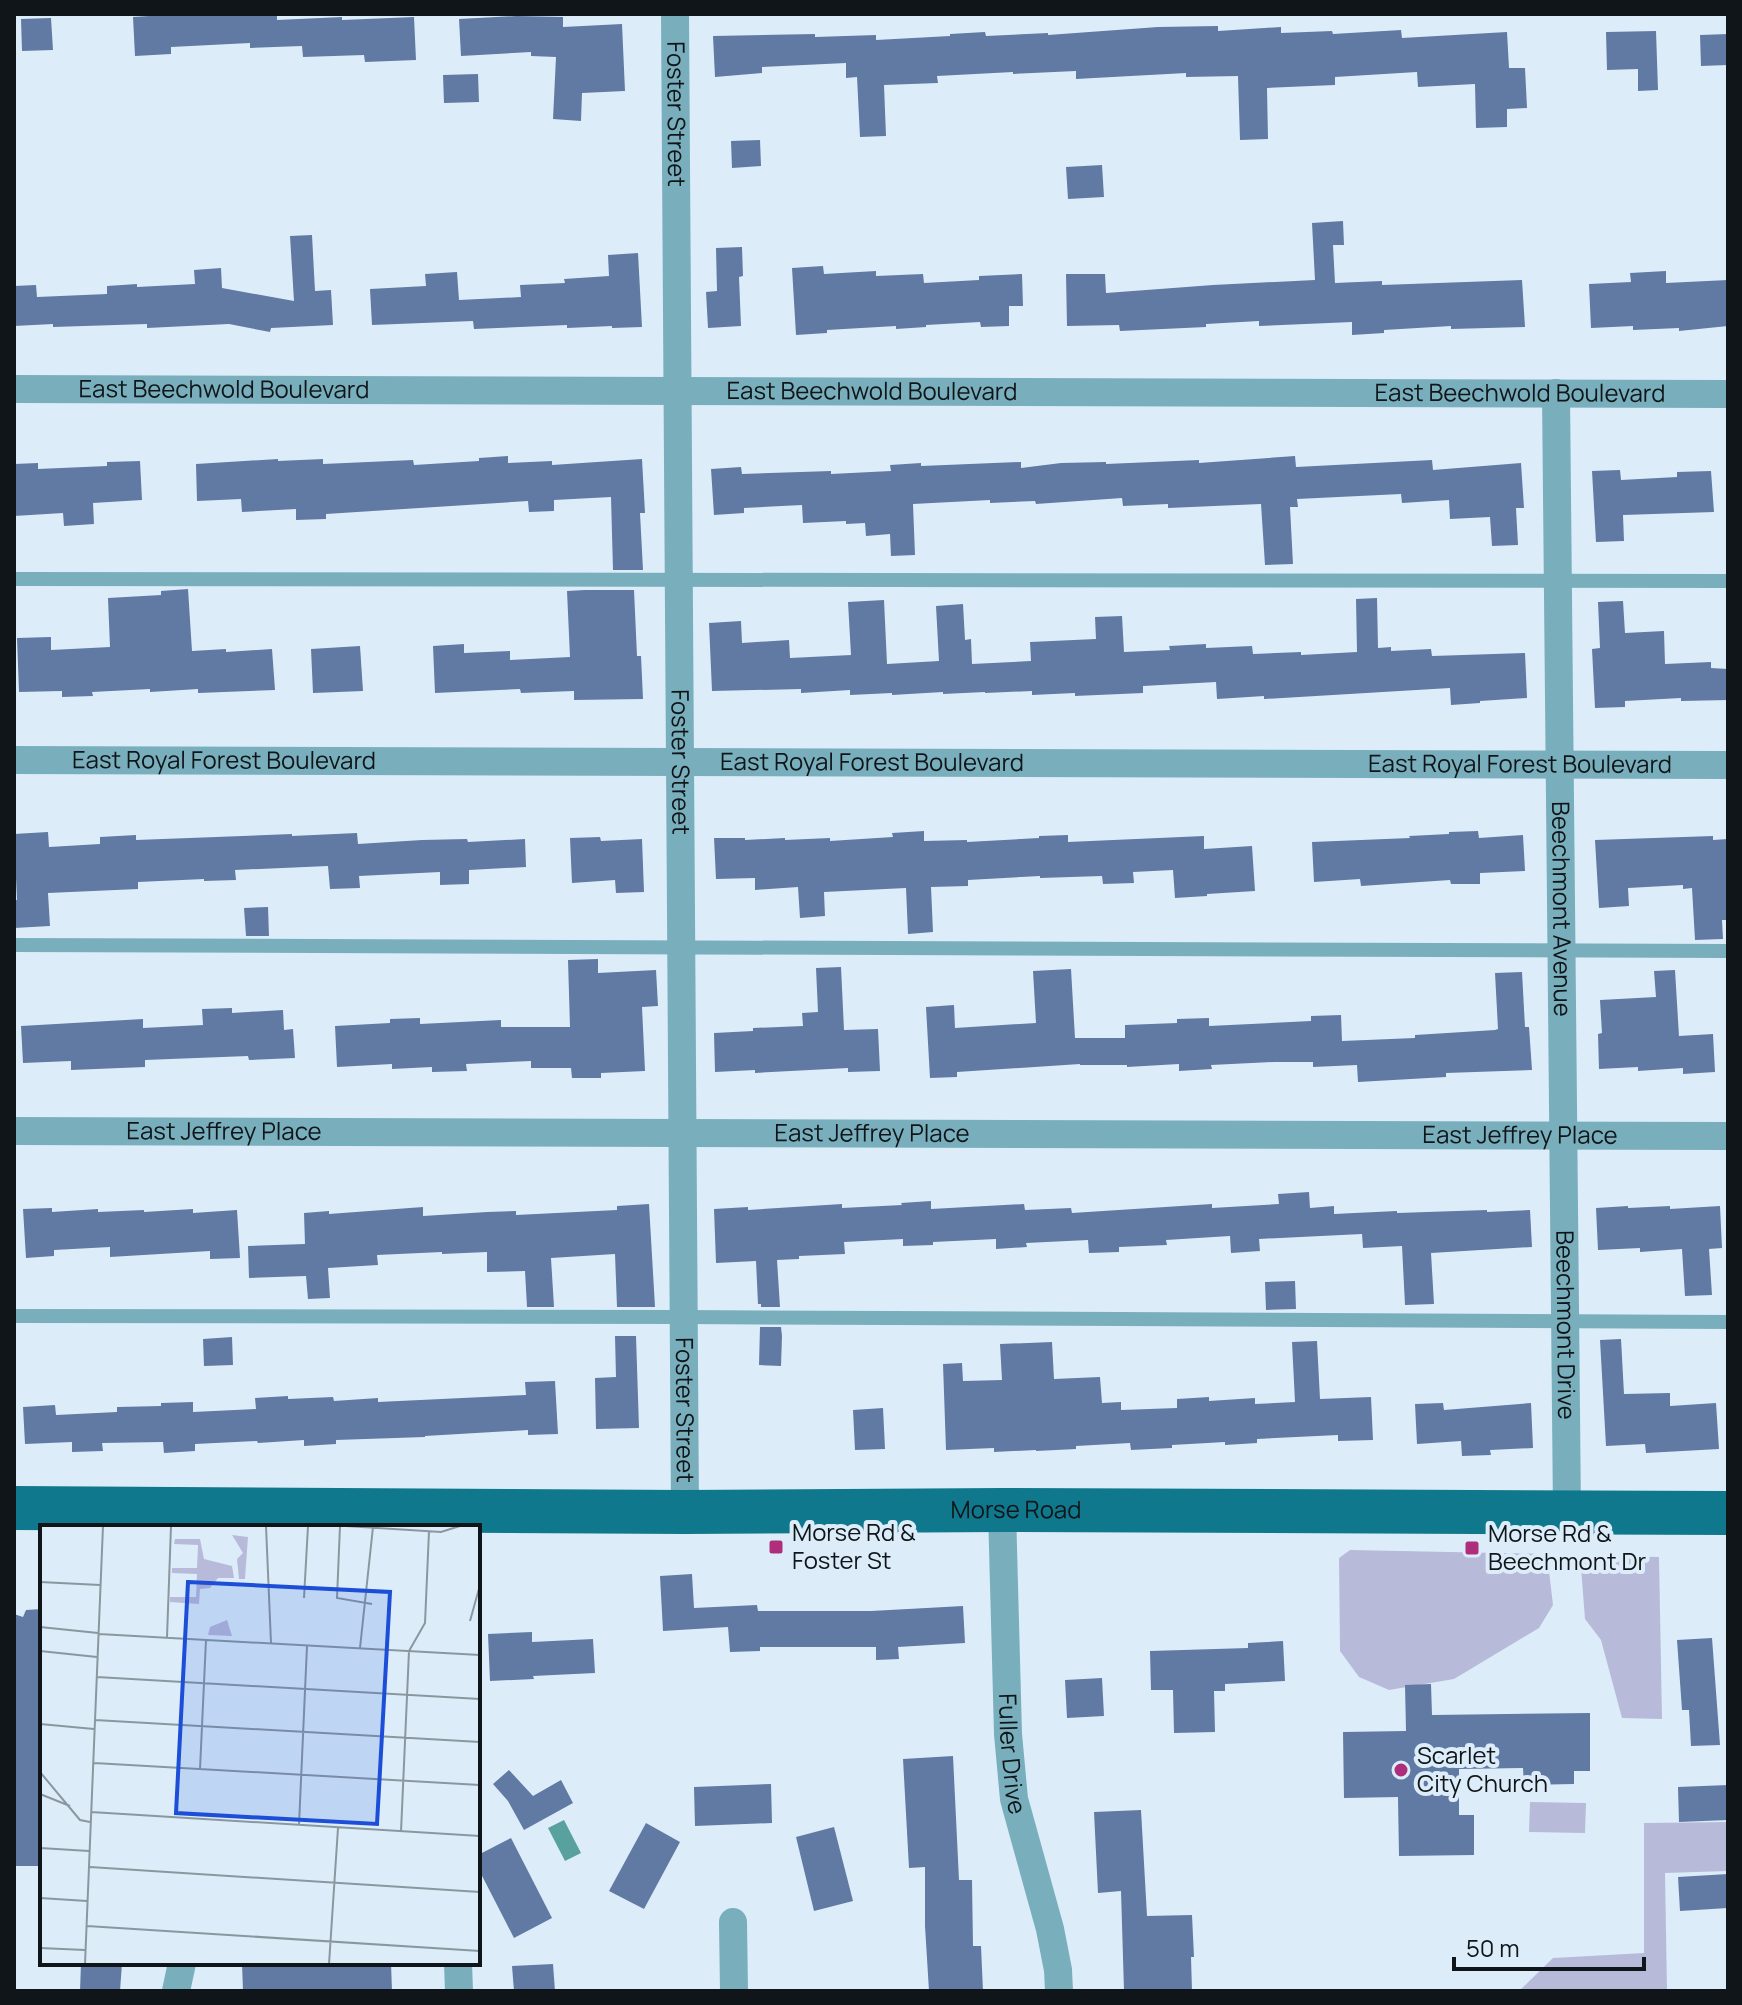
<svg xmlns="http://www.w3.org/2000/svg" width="1742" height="2005" font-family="Manrope,sans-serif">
  <rect width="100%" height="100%" fill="#dcedf9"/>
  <!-- green -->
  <g fill="#b8bada">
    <polygon points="1350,1550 1547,1554 1553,1605 1539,1628 1454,1679 1389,1690 1359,1677 1340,1651 1339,1558"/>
    <polygon points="1580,1555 1659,1557 1662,1719 1622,1718 1601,1640 1585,1619"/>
    <polygon points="1530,1802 1586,1803 1585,1833 1529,1832"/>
    <polygon points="1728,1822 1728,1871 1665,1873 1667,1991 1519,1991 1553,1958 1644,1953 1644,1823"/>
  </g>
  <!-- water -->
  <polygon fill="#59a19f" points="564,1820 581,1853 565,1861 548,1828"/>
  <!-- building -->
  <g fill="#607aa4">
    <polygon points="181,14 233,14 233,16 277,14 277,20 342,17 342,20 414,17 416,60 365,62 364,55 303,57 302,46 250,48 250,43 171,47 171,54 135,56 133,17"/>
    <polygon points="517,16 563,17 563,27 622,24 625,91 582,93 581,121 553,119 556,57 531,56 531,52 461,56 459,19"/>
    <polygon points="51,18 53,50 22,51 21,19"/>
    <polygon points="1218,26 1218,31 1281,27 1281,33 1332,31 1333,34 1401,30 1402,38 1507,32 1509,68 1525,68 1527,108 1507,109 1507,127 1476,128 1475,84 1418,87 1417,72 1335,77 1335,85 1267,88 1268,139 1240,140 1238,76 1186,77 1186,73 1076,79 1076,71 1013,74 1013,72 937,76 938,83 884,85 886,136 860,137 857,77 846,78 846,63 762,67 762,73 715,77 713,36 815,34 815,37 876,35 876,40 950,36 950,34 985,32 986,36 1048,33 1048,35 1158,27"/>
    <polygon points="1656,31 1658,90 1638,91 1638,69 1607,70 1606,32"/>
    <polygon points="1728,34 1728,65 1701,66 1700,35"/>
    <polygon points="478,74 479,102 444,103 443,75"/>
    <polygon points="760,140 761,166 732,168 731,141"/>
    <polygon points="1102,165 1104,197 1068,199 1066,167"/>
    <polygon points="1343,221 1344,245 1333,245 1335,283 1382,281 1382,285 1522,280 1525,327 1451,329 1451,326 1384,330 1384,333 1352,335 1352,322 1259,326 1259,321 1206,324 1206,327 1120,331 1119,325 1067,326 1066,274 1105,274 1106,293 1213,285 1315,280 1312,223"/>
    <polygon points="312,235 315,291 331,290 333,325 271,328 270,332 229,324 147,328 147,324 53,327 53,324 14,326 14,286 36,285 37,297 107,294 107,286 137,284 137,287 195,284 194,270 221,268 222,288 294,301 290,236"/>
    <polygon points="742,247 743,276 739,277 741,326 708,328 706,292 717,291 716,248"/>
    <polygon points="638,253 642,327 612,328 612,326 567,328 567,325 474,329 473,321 372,325 370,289 426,286 425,274 457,272 459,300 521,297 520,285 565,283 564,279 609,276 608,255"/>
    <polygon points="823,266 824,274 876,271 876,276 923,274 924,283 979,280 979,276 1022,274 1023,306 1009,306 1009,326 981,327 980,322 926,325 926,327 896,329 896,326 827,330 827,333 796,335 792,268"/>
    <polygon points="1666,271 1666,283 1728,280 1728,326 1679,331 1679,328 1633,330 1633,326 1591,328 1589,284 1631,282 1630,273"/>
    <polygon points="508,456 508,463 552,461 552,465 642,459 645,513 640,513 643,570 613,570 611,497 554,500 554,511 529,512 528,501 326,514 326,519 296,520 296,509 242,512 241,499 197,501 196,464 278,459 278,461 323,459 323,464 413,460 414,465 479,461 479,458"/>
    <polygon points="1295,456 1296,467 1432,460 1433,470 1521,463 1524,508 1516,508 1518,545 1492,546 1490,517 1450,519 1449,500 1402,503 1401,494 1297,499 1298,507 1290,507 1293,564 1265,565 1261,504 1168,508 1168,504 1123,506 1122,498 1036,504 1035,501 990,503 990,500 913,504 915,555 891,556 890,534 866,536 865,523 846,524 846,521 803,523 802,505 744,508 744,513 714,515 711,469 741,467 742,474 831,471 831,474 891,471 890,465 921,463 921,466 1021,462 1021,468 1061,463 1106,462 1106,464 1199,460 1199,463"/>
    <polygon points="140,461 142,500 93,503 94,524 64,526 63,513 14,516 14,464 38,463 38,469 107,466 107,462"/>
    <polygon points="1620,470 1621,480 1677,477 1677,472 1711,471 1714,512 1623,515 1624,541 1596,542 1592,471"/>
    <polygon points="188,589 192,651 226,649 226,652 272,649 275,690 198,693 198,689 150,692 150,689 92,692 93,696 62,697 62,691 19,692 17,638 51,637 51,650 110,647 108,598 161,595 161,591"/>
    <polygon points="585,590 634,590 637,656 641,656 643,699 574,700 574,691 521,693 520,689 435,693 433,646 464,644 464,653 510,651 510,660 570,657 567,591"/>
    <polygon points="1377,598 1378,648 1391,647 1391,651 1431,649 1432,656 1525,653 1527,698 1480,701 1480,703 1451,705 1450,688 1264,699 1264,696 1217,699 1216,682 1143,686 1143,693 1075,696 1075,693 1032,695 1032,691 985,693 985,692 943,694 943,692 892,695 892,693 850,695 850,690 801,693 801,689 712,691 709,623 741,621 742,643 789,640 790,658 851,655 848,602 884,600 887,664 939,661 936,606 963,604 965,640 971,639 972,664 1031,661 1030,642 1096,639 1095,617 1122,616 1124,652 1170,650 1169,646 1206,644 1206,648 1252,646 1253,654 1301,652 1301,655 1357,652 1356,599"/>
    <polygon points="1623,601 1625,633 1664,631 1665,664 1711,662 1711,668 1728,669 1728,700 1681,701 1681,698 1625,701 1625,707 1595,708 1592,649 1600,648 1598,602"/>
    <polygon points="360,646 363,691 313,693 311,649"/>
    <polygon points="924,831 924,841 967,840 967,842 1039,838 1039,836 1068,835 1068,842 1204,836 1204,849 1252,846 1255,891 1207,894 1207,896 1175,898 1173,870 1133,872 1134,883 1103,884 1102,876 1040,878 1040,876 968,880 968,886 931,887 933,932 908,934 906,888 824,892 825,916 800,918 798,887 755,890 755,878 716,879 714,838 745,838 745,840 785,838 785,840 830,838 830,841 893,837 892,833"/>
    <polygon points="1478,831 1479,838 1523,835 1525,871 1480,873 1480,884 1451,884 1450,880 1361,886 1360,879 1314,882 1312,842 1410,838 1409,836 1449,834 1449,832"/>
    <polygon points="48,832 49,847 100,844 100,837 136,835 136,840 292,834 292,836 357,833 358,844 422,840 467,839 468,842 525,839 526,867 469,870 469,884 440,885 440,872 359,876 360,888 330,889 328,866 235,870 236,880 204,881 204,879 138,882 138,889 48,893 50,926 14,928 14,900 17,900 14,834"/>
    <polygon points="1713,836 1713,840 1728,839 1728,920 1722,920 1723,939 1695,940 1692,888 1683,889 1683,885 1628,888 1629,906 1599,908 1595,840"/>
    <polygon points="600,837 601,841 642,839 644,892 616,893 615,880 572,883 570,838"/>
    <polygon points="268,907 269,936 246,936 244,908"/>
    <polygon points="598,959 598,973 656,970 658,1006 642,1007 645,1071 601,1073 601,1078 572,1078 571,1068 531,1068 531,1061 466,1064 467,1071 432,1072 432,1067 392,1069 392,1064 337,1067 335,1026 390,1023 390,1019 420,1018 420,1024 501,1020 501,1027 570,1027 568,960"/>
    <polygon points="841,967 844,1030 878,1029 880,1071 848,1072 848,1068 755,1073 755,1070 715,1072 714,1033 753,1031 753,1028 803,1026 802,1013 818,1012 816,968"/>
    <polygon points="1071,969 1075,1038 1125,1038 1125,1025 1177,1023 1177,1019 1209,1018 1209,1026 1311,1021 1311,1016 1341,1015 1342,1041 1415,1038 1415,1035 1495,1030 1498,1029 1495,973 1522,972 1525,1027 1529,1027 1532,1070 1446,1073 1446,1077 1358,1082 1357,1065 1313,1067 1313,1062 1274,1062 1211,1065 1212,1069 1179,1071 1179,1064 1127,1067 1127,1065 1080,1065 1080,1064 957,1072 957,1077 930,1078 926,1007 954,1005 955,1028 1036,1023 1033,971"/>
    <polygon points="1675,970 1679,1036 1713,1034 1715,1072 1683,1074 1683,1068 1638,1071 1638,1067 1599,1069 1598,1034 1602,1033 1600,1000 1656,997 1654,971"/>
    <polygon points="232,1008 232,1013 283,1010 284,1030 293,1029 295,1058 249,1060 248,1056 145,1060 145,1067 71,1070 71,1061 23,1063 21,1026 143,1019 143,1028 203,1025 202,1009"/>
    <polygon points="1309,1192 1310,1208 1334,1206 1334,1214 1397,1211 1397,1213 1487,1210 1487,1212 1530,1210 1532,1247 1431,1253 1434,1304 1405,1305 1402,1246 1363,1248 1362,1234 1259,1239 1260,1251 1231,1253 1230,1236 1166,1240 1167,1245 1119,1247 1119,1252 1089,1253 1088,1240 1026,1243 1027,1247 996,1249 996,1239 933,1242 933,1245 903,1246 903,1239 844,1242 845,1254 799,1256 799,1259 777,1260 780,1307 761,1307 761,1304 758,1304 756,1261 716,1263 714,1209 748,1207 748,1210 842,1204 842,1208 902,1205 901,1203 931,1201 931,1209 1024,1204 1025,1210 1071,1208 1072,1213 1212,1204 1212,1208 1279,1204 1278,1194"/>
    <polygon points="649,1204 655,1307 617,1307 615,1254 551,1258 554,1307 527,1307 525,1271 487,1272 487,1252 442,1254 442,1252 377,1255 378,1265 328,1268 330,1298 308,1299 306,1276 249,1278 248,1246 305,1244 304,1213 329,1211 329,1214 423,1207 423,1216 487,1212 516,1211 516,1215 617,1210 617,1206"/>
    <polygon points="1628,1206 1628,1208 1670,1206 1670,1209 1720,1206 1722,1248 1709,1249 1712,1295 1685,1296 1682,1249 1640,1252 1640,1248 1598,1250 1596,1208"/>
    <polygon points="52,1208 52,1212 98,1209 98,1212 144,1210 144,1212 193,1209 193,1213 237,1210 240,1258 210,1259 210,1251 110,1257 110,1247 54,1250 54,1256 26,1258 23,1209"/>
    <polygon points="1295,1281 1296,1309 1266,1310 1265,1282"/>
    <polygon points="760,1327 781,1327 782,1336 781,1366 759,1365"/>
    <polygon points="615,1336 636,1336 639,1428 596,1429 595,1378 616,1377"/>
    <polygon points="232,1337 233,1365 204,1366 203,1339"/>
    <polygon points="1621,1339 1624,1394 1670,1393 1670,1406 1716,1403 1719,1449 1646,1453 1645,1444 1606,1446 1600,1340"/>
    <polygon points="1317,1341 1320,1399 1371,1397 1373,1440 1338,1441 1338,1435 1257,1439 1257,1443 1225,1445 1225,1442 1172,1445 1172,1448 1131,1450 1130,1443 1076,1446 1076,1449 1036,1451 1036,1450 994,1452 994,1448 946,1450 943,1364 962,1363 963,1381 1002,1380 1000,1344 1052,1342 1054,1379 1100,1377 1102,1403 1121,1402 1121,1410 1177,1408 1177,1399 1209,1397 1209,1401 1255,1398 1255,1404 1295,1402 1292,1342"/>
    <polygon points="555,1381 558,1434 528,1435 528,1430 425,1436 425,1437 336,1440 336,1444 304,1446 304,1440 258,1443 257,1441 195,1444 195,1451 164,1453 163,1442 102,1443 103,1451 72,1452 72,1442 25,1444 23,1407 55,1405 56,1415 117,1412 117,1407 161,1406 161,1403 193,1402 193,1412 256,1409 255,1398 288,1396 288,1399 333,1397 334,1401 378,1398 378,1402 526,1395 525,1382"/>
    <polygon points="1443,1403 1444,1410 1531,1403 1533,1448 1490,1450 1491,1455 1462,1456 1461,1441 1417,1444 1415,1404"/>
    <polygon points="883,1408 885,1449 855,1450 853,1410"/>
    <polygon points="692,1574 694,1608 757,1605 758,1611 871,1611 963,1606 965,1643 898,1647 899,1659 876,1660 876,1647 760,1647 760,1651 730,1652 728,1627 663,1631 660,1576"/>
    <polygon points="42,1609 42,1866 14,1866 14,1614 23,1617 26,1610"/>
    <polygon points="532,1632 532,1642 593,1639 595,1673 533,1676 534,1679 490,1681 488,1634"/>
    <polygon points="1712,1638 1720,1745 1691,1746 1689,1710 1682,1710 1677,1640"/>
    <polygon points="1283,1641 1285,1681 1225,1684 1225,1691 1214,1691 1215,1732 1174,1733 1173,1690 1151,1690 1150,1651 1248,1648 1248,1643"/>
    <polygon points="1102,1678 1104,1716 1067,1718 1065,1680"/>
    <polygon points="1431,1684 1432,1715 1590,1713 1590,1771 1574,1771 1574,1784 1524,1785 1523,1768 1459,1769 1459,1815 1474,1815 1474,1855 1399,1856 1398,1797 1344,1798 1343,1732 1406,1731 1405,1685"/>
    <polygon points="953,1756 959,1880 972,1880 973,1946 981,1946 983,1991 929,1991 925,1926 925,1867 909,1868 903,1759"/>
    <polygon points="509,1770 533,1796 561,1780 573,1803 524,1830 508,1801 493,1784"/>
    <polygon points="771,1784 772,1823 695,1826 694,1787"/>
    <polygon points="1728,1785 1728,1820 1679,1822 1678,1787"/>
    <polygon points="1141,1810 1147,1916 1192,1915 1194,1957 1191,1957 1192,1991 1124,1991 1121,1891 1098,1893 1094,1812"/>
    <polygon points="646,1823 680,1842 644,1909 609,1891"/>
    <polygon points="834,1827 853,1901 814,1911 796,1837"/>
    <polygon points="511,1838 552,1918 514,1938 478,1868 478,1855"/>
    <polygon points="1728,1874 1728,1908 1680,1911 1678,1877"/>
    <polygon points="81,1963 122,1963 120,1991 80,1991"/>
    <polygon points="242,1963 391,1963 392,1991 243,1991"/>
    <polygon points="553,1964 555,1991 514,1991 512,1966"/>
  </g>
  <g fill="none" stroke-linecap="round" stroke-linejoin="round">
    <!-- service -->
    <g stroke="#79afbc" stroke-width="14">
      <polyline points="14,579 1728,581"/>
      <polyline points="14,945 1728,951"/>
      <polyline points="14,1316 683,1317 1728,1322"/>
    </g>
    <!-- minor -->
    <g stroke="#79afbc" stroke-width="28">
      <path id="s1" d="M675,14L685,1512"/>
      <path id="s2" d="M14,389L1728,394"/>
      <path id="s3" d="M1556,393L1567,1513"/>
      <path id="s4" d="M14,760L1728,765"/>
      <path id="s5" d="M14,1131L1728,1136"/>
      <path id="s6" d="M1002,1510L1008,1734L1014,1799L1050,1929L1058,1970L1059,1991"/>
      <polyline points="733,1922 734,1991"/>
      <polyline points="458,1963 459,1991"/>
      <polyline points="176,1991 182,1963"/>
    </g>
    <!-- primary -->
    <path stroke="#10788c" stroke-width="44" id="s7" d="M14,1508L685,1512L1002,1510L1728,1513"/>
  </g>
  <!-- markers -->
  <g fill="#ae2e7b" stroke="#dcedf9" stroke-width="3">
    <rect x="768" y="1539" width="16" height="16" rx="4"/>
    <rect x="1464" y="1540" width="16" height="16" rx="4"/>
    <circle cx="1401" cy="1770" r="8"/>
  </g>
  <g text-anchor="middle" stroke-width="8" stroke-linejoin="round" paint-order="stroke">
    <!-- street labels -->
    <g font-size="24" fill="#0f1519" stroke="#dcedf9">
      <text dy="8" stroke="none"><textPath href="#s1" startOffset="100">Foster Street</textPath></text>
      <text dy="8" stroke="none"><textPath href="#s2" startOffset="210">East Beechwold Boulevard</textPath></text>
      <text dy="8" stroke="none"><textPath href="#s2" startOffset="858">East Beechwold Boulevard</textPath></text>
      <text dy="8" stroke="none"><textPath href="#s2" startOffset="1506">East Beechwold Boulevard</textPath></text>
      <text dy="8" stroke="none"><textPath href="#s4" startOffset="210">East Royal Forest Boulevard</textPath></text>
      <text dy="8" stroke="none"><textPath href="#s4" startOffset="858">East Royal Forest Boulevard</textPath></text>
      <text dy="8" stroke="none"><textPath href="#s1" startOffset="748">Foster Street</textPath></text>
      <text dy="8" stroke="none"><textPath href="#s4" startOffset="1506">East Royal Forest Boulevard</textPath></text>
      <text dy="8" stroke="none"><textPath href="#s3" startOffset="516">Beechmont Avenue</textPath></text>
      <text dy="8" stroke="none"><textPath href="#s5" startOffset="210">East Jeffrey Place</textPath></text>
      <text dy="8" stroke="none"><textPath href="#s5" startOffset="858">East Jeffrey Place</textPath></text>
      <text dy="8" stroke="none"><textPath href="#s5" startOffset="1506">East Jeffrey Place</textPath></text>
      <text dy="8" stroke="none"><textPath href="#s3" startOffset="932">Beechmont Drive</textPath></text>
      <text dy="8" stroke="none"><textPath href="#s1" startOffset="1396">Foster Street</textPath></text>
      <text dy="8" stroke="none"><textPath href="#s7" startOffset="1002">Morse Road</textPath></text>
      <text dy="8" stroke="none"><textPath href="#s6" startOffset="244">Fuller Drive</textPath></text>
    </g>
    <!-- poi labels -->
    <g font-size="24" fill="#0f1519" stroke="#dcedf9" text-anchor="start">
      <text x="792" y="1541">Morse Rd &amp;<tspan x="792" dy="28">Foster St</tspan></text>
      <text x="1488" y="1542">Morse Rd &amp;<tspan x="1488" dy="28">Beechmont Dr</tspan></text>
      <text x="1417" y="1764">Scarlet<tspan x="1417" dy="28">City Church</tspan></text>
    </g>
  </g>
  <!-- overview -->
  <g transform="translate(40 1525)">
    <rect width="440" height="440" fill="#dcedf9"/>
    <path d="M192,10L208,12L205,54H199L197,34L203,28ZM135,14H160L164,34L192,41L194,53H178L170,63L160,64L159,79L130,77V72H156L157,49L132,48V43H157L158,20L134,19ZM187,95L192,111L168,110L170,102Z" fill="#b8bada"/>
    <path fill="none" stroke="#8a979f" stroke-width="2" d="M226,1L231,118M300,1L297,73L332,79M306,1L401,7L420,1M0,57L60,60M264,73L268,1M430,96L440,60M0,102L58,108M59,109L440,130M127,112L131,1M320,123L333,2M0,126L57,132M57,152L440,174M55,195L440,217M0,199L54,204M54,238L440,260M160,244L166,115M0,247L40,295L50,297M0,269L30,281M51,287L440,311M259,300L267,121M361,307L369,126L385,98L389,6M0,323L49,326M50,342L440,367M0,373L47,376M47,401L440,426M0,423L45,425M45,439L63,1M289,439L298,303"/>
    <path fill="#1d4ed8" fill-opacity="0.15" stroke="#1d4ed8" stroke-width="4" d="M148,57L350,67L337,299L136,288Z"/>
    <rect width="440" height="440" fill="none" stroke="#0f1519" stroke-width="4"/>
  </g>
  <!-- border -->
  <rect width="1742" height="2005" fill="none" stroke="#0f1519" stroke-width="32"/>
  <!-- scale -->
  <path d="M1454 1957v12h190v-12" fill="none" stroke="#0f1519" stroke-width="4"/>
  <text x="1466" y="1957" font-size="24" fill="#0f1519" stroke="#dcedf9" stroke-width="6" paint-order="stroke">50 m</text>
</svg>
